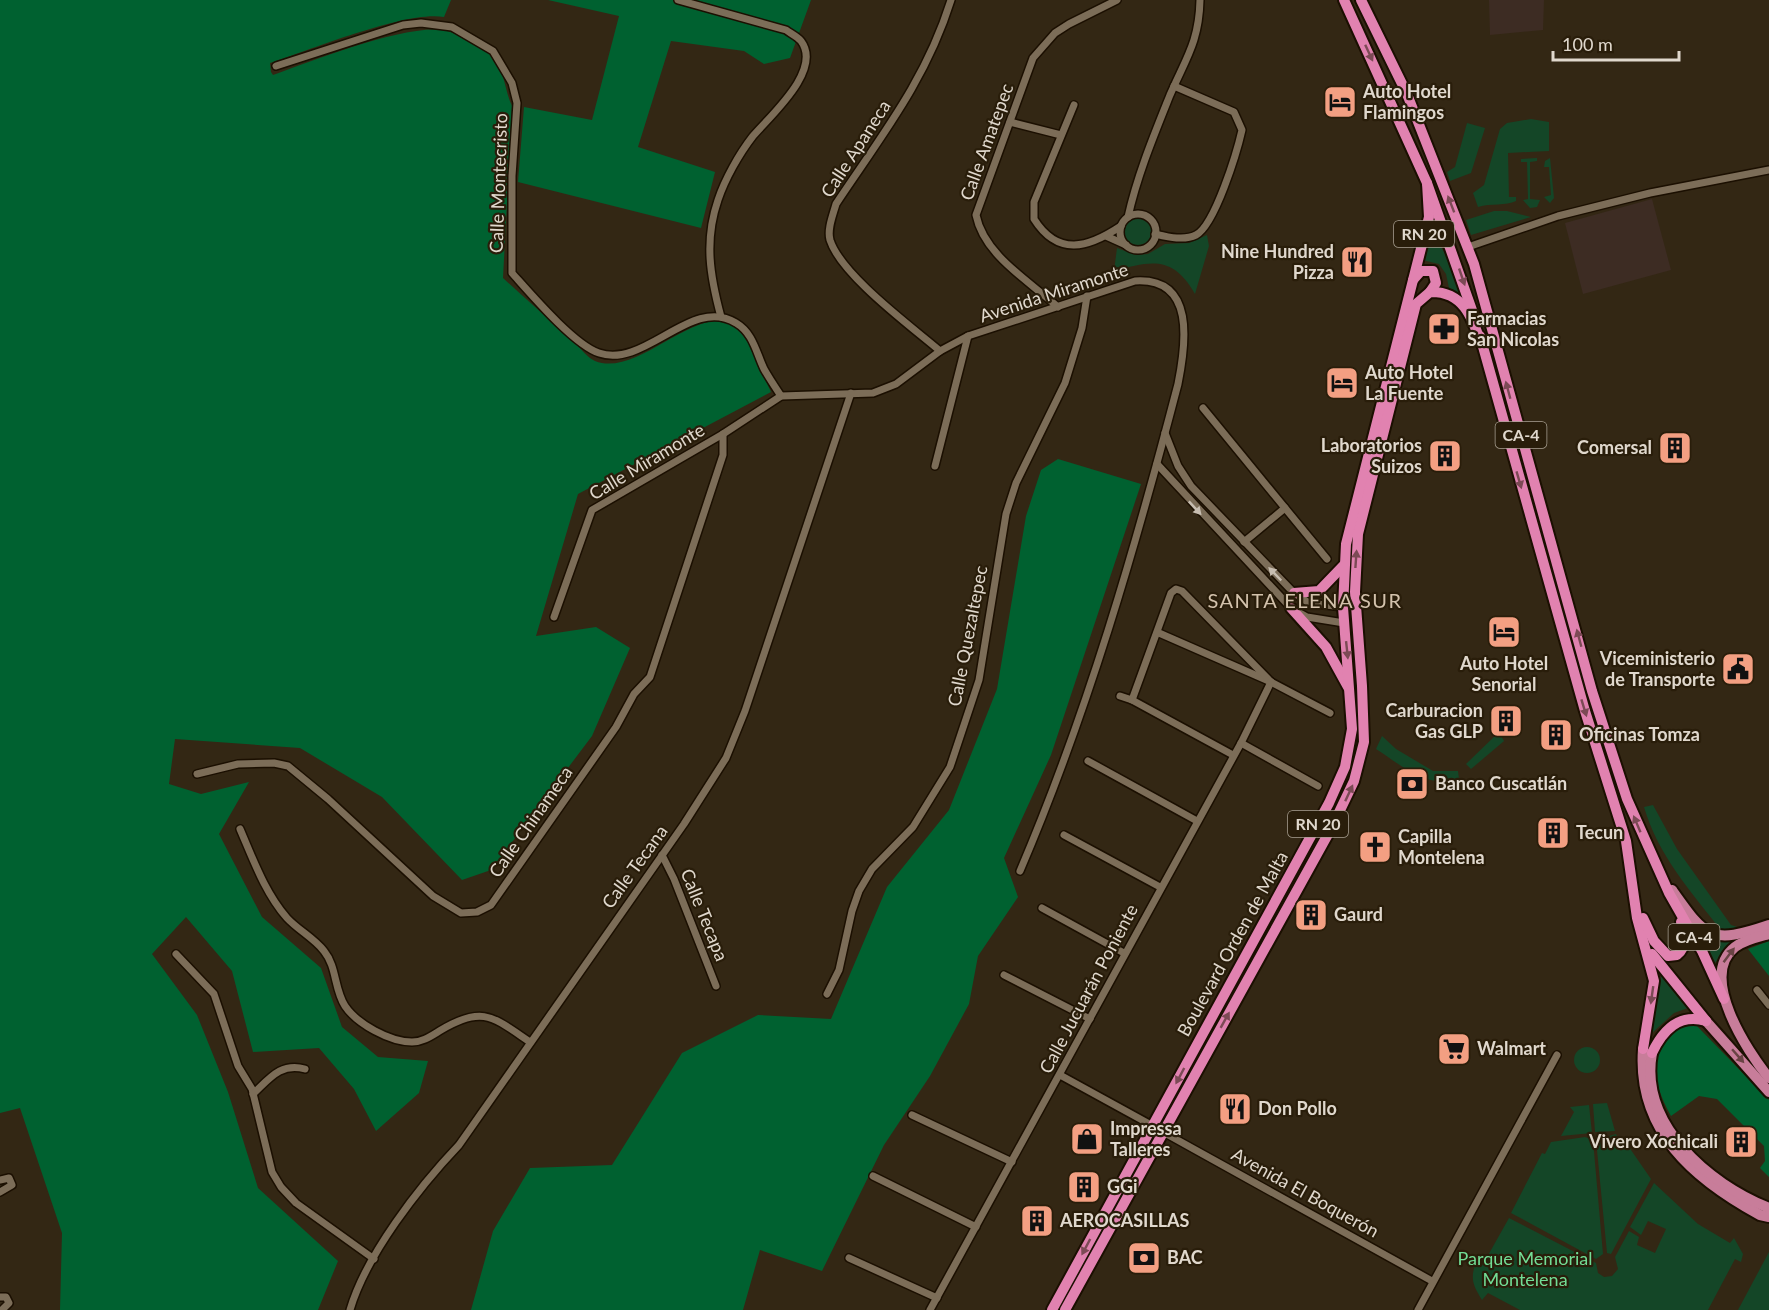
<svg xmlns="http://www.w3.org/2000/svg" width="1769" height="1310" font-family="Lato,sans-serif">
  <rect width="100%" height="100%" fill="#332714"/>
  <!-- industrial -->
  <g fill="#3d2c23">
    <polygon points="1489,0 1544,0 1543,30 1490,35"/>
    <polygon points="1652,199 1671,270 1583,294 1565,223"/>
  </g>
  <!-- green -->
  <g fill="#144627">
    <path d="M1531,119L1549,122V151L1508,153L1509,197H1516V201C1506,206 1491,203 1478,207L1473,193L1484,185L1500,129L1507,123Z"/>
    <polygon points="1467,123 1485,128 1471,173 1450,181 1447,172 1455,167"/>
    <polygon points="1537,158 1537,161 1530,162 1530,199 1540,200 1537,207 1530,208 1523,200 1528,199 1527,162 1521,162 1521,159"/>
    <polygon points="1550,158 1554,198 1550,203 1544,197 1551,195 1549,167 1544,167 1545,161"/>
    <polygon points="1494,211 1507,211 1531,217 1471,235 1466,220"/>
    <circle cx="1138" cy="231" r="14"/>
    <polygon points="1432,231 1444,252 1460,294 1449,288 1446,274 1439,264 1422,260"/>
    <path d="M1207,235L1209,246L1195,294C1173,255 1151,261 1114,271L1117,248L1136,255L1148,254L1165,244L1189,243Z"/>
    <polygon points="1499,732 1504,741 1471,769 1466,764"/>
    <path d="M1382,736L1396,749L1433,771H1458L1459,779C1428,790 1401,765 1376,749Z"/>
    <path d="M1653,805L1677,849L1731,925L1747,930H1721C1691,892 1658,855 1644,807Z"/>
    <polygon points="1701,937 1718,941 1736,939 1723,950 1714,965"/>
    <polygon points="1661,976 1688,1008 1674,1013 1652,1033 1651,1020"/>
    <circle cx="1587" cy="1060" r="13"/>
    <polygon points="1607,1103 1615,1131 1595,1132 1593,1104"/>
    <polygon points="1589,1105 1592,1133 1561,1136 1574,1112 1570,1107"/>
    <polygon points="1616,1134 1618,1139 1622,1137 1651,1179 1611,1254 1607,1253 1596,1140"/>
    <polygon points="1585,1137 1593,1140 1603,1254 1596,1259 1511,1213 1542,1153 1545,1154 1551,1142"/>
    <path d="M1654,1183L1698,1224L1730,1243L1734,1238L1743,1254L1741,1262L1735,1259L1708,1310H1520L1488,1293L1482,1300C1474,1287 1470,1280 1475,1265L1482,1266L1509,1218L1596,1263L1598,1273L1604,1277L1612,1276L1618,1269L1615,1257L1629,1231L1639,1237L1637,1245L1655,1253L1666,1229L1648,1221L1641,1235L1630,1227Z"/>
    <polygon points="1769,1252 1769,1310 1738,1310"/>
  </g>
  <!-- forest -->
  <g fill="#006130">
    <path d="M0,0H451L444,17C407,10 310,50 270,63L271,72L273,75C315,60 402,25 443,30C452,31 485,48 492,55C505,70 504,89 512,106L503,278C527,300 551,321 575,343C580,348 588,358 595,361C639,379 701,297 736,328C753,343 761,371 771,392L578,494L536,636L596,627L630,648L592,736L491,870L462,880L382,797L300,748L175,739L169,784L201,794L249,782L219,834L262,917L321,968L342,1027L378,1057L428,1061L419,1093L376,1131L354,1089L319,1048L253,1052L232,971L186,917L152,954L197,1015L228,1092L258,1188L338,1261L318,1310H60L62,1233L20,1108L0,1113Z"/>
    <polygon points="548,0 811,0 790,58 764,64 744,51 671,41 638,147 715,172 701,228 518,182 524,107 592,120 619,16"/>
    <polygon points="1058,459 1141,484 1051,755 1004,858 1018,897 978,956 969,1004 930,1076 884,1145 822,1271 760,1250 743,1310 471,1310 493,1231 530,1168 612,1165 682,1053 758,1015 831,1019 887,887 949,810 997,689 1026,516 1041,470"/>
    <polygon points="1769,941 1769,976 1748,949"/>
    <path d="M1682,1026H1697L1769,1100V1177L1760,1168L1765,1161L1764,1146L1717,1099L1699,1096L1671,1116C1651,1079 1647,1054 1682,1026Z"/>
  </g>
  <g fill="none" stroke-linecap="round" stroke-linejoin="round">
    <defs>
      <g id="minor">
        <path d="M678,0L786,30C790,33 798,37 801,41C823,70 770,116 753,136C739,154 725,179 718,200C704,241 710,276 721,317"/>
        <path d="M276,66L403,25L421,23L452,27L493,51L512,83L517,103L512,176V273C530,293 574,345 599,353C645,369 692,295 736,323C753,333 756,352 764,369C769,378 775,387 781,396"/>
        <path d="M1074,105L1034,202V219C1058,257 1088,248 1121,226"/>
        <polyline points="1010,122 1061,135"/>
        <circle cx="1138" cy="232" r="18"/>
        <path d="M1128,217C1137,176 1154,135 1170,95C1186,58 1199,42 1200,0"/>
        <path d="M1155,234C1168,237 1184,241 1196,235C1215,225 1237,152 1242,130L1234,112L1174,86"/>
        <polyline points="1106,236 1126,245"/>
        <polyline points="1468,247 1558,216 1650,193 1769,170"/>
        <path d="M1058,307C1029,281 984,255 976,215L1033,58L1055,33L1069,24L1117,0"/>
        <path d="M940,351C912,327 841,275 830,240C827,229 833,215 836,204C882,135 926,80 951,0"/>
        <polyline points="1203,408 1285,508 1244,542"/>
        <polyline points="1165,433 1178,466 1191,486 1294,593 1309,603 1343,607"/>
        <polyline points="1157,464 1291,608 1307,617 1344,623"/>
        <polyline points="935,466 968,336"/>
        <polyline points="1285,508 1327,559"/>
        <path d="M554,617L592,510L723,434L781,396L873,393L896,384L940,351L968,336L1135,281C1196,277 1186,344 1178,384C1135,549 1087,714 1020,871"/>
        <polyline points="1159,633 1271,682 1330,713"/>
        <polyline points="1120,696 1132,700 1233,755"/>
        <polyline points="1132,700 1171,593 1176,589 1182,591 1271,682"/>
        <polyline points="1241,743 1318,786"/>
        <polyline points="1088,761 1197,821"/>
        <polyline points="197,774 238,764 274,763 288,766 328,799 433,896 461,913 477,912 491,905 616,727 634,694 650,677 723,455 723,434"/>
        <path d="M240,829C253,859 265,893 287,918C298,930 314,938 324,951C337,967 334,989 345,1006C357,1024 390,1042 412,1042C423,1042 431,1036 441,1030C483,1005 493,1017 530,1042"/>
        <polyline points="1064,835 1160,887"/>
        <polyline points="662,855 674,879 716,986"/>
        <polyline points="1042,908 1124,953"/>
        <polyline points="176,954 214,994 238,1066 252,1089 272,1172 281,1187 296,1203 374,1259"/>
        <polyline points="1004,975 1090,1019"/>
        <polyline points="1757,990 1769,1005"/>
        <polyline points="827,994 839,970 852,911 859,891 872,869 913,827 950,767 979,680 1006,514 1016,483 1065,383 1082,328 1087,296"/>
        <polyline points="1060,1075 1153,1126"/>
        <path d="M253,1094C269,1079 281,1062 305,1069"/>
        <polyline points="912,1115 1012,1162"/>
        <polyline points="1163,1132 1432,1281"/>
        <polyline points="873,1176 976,1227"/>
        <polyline points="0,1180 9,1178 12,1185 0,1192"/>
        <polyline points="849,1258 937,1298"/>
        <polyline points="0,1297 6,1297 9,1303 2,1310"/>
        <path d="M350,1310C366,1255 419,1187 459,1145L684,824L726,758L745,711L851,393"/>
        <polyline points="930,1310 1241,743 1271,682"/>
        <polyline points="1418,1310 1557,1055"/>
      </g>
      <g id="primary">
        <path d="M1672,890C1706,938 1710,945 1769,925"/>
        <path d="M1769,934C1758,937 1744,940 1735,947C1698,976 1747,1051 1769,1078"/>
        <polyline points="1706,1021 1769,1092"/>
        <path d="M1643,1049C1637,1131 1694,1179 1760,1215L1769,1217"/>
        <path d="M1652,1053C1639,1124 1708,1184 1769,1208"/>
      </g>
      <g id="trunk">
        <polyline points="1344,0 1427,183 1473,313"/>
        <polyline points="1361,0 1407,94 1474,264 1592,691 1627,799 1669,893 1702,951 1724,999"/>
        <polyline points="1413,280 1421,271 1433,271 1436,283 1430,292"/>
        <polyline points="1480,336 1585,711 1626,841 1637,918 1654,981 1643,1049"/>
        <polyline points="1294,593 1319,591 1344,565"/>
        <polyline points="1291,608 1326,647 1348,687"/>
        <path d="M1643,918L1654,941L1668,956L1677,955C1688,946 1685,934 1681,922"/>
        <polyline points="1652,954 1706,1021"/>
        <path d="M1652,1053C1663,1030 1679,1013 1706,1021"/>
        <polyline points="1052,1310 1329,803 1345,767 1352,729 1343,607 1346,544 1429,217 1427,183"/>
        <path d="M1065,1310L1332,827L1354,781L1364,742L1362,686L1355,592L1358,534L1416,304L1430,292C1463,291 1472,317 1481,343"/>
      </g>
    </defs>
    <!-- minor casing -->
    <use href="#minor" stroke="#1b0f01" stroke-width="10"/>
    <!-- primary casing -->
    <use href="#primary" stroke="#1b0f01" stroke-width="14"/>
    <!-- trunk casing -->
    <use href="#trunk" stroke="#1b0f01" stroke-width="14"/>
    <!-- minor -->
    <use href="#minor" stroke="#7c6d58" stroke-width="7"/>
    <!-- primary -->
    <use href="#primary" stroke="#c87d9a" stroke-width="10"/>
    <!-- trunk -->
    <use href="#trunk" stroke="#e182b0" stroke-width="10"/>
  </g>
  <!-- one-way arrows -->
  <defs><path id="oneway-solid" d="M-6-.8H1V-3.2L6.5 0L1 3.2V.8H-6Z" transform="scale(1.5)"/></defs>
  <g fill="#7c4a55">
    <use href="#oneway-solid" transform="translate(1369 53) rotate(65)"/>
    <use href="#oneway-solid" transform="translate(1451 204) rotate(-111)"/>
    <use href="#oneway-solid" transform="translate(1462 277) rotate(71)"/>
    <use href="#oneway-solid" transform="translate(1508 390) rotate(-105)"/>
    <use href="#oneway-solid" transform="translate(1519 480) rotate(74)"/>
    <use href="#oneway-solid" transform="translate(1356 559) rotate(-86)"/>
    <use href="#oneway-solid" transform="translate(1579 638) rotate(-105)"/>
    <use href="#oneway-solid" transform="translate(1347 650) rotate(84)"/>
    <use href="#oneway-solid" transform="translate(1584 708) rotate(73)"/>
    <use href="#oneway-solid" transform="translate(1349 793) rotate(-65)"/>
    <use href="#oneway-solid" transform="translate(1637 824) rotate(-113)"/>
    <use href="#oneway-solid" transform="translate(1652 995) rotate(98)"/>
    <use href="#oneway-solid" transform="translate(1225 1020) rotate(-61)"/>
    <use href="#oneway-solid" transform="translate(1180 1076) rotate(118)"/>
    <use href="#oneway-solid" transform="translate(1086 1247) rotate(118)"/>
  </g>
  <g fill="#c7bdb0">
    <use href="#oneway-solid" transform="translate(1195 508) rotate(47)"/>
    <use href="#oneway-solid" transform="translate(1275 574) rotate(-134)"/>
  </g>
  <g fill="#694344">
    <use href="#oneway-solid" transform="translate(1729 955) rotate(-53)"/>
    <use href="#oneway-solid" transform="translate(1738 1056) rotate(49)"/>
  </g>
  <!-- icons -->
  <defs>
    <symbol id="hotel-square" viewBox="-11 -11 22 22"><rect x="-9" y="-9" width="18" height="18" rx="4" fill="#f39f82" stroke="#291d0a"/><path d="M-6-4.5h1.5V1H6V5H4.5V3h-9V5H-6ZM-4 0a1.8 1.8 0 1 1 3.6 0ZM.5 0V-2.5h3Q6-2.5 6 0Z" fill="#111"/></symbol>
    <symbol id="restaurant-square" viewBox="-11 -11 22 22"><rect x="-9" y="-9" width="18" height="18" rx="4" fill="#f39f82" stroke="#291d0a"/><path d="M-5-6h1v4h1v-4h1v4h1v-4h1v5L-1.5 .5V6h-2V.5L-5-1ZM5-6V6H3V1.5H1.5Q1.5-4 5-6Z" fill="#111"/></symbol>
    <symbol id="pharmacy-square" viewBox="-11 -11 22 22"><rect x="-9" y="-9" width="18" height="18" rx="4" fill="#f39f82" stroke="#291d0a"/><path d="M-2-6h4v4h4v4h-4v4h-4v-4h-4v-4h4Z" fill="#111"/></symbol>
    <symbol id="building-square" viewBox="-11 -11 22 22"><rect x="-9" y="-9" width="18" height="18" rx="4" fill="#f39f82" stroke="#291d0a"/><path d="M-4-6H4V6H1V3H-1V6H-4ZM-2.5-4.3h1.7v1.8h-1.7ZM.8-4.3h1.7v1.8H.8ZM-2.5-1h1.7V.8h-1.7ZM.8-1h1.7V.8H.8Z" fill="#111"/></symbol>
    <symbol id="civic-square" viewBox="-11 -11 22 22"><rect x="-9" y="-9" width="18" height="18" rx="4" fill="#f39f82" stroke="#291d0a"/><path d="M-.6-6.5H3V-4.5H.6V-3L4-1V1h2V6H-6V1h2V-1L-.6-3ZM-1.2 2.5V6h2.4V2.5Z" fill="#111"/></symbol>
    <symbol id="bank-square" viewBox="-11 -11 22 22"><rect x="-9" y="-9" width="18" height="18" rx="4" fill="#f39f82" stroke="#291d0a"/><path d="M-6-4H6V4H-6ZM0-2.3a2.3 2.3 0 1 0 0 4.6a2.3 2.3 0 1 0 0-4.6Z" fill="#111"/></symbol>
    <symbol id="church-square" viewBox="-11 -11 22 22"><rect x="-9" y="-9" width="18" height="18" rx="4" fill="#f39f82" stroke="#291d0a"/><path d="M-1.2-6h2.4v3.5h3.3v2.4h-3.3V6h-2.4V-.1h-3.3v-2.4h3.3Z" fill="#111"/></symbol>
    <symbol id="supermarket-square" viewBox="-11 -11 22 22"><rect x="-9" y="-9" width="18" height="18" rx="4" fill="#f39f82" stroke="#291d0a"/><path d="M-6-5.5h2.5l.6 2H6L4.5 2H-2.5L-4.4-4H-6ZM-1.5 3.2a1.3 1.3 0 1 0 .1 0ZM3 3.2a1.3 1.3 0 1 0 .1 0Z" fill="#111"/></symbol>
    <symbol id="shop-square" viewBox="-11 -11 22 22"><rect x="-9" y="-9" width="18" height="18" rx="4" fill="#f39f82" stroke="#291d0a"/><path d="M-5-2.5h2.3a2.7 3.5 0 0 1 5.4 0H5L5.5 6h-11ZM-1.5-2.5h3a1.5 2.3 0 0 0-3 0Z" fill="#111"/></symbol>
  </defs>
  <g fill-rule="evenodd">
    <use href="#hotel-square" x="1321" y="83" width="38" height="38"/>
    <use href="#restaurant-square" x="1338" y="243" width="38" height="38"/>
    <use href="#pharmacy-square" x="1425" y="310" width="38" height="38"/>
    <use href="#hotel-square" x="1323" y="364" width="38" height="38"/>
    <use href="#building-square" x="1656" y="429" width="38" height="38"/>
    <use href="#building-square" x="1426" y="437" width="38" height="38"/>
    <use href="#hotel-square" x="1485" y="613" width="38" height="38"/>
    <use href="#civic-square" x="1719" y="650" width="38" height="38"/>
    <use href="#building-square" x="1487" y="702" width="38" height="38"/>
    <use href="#building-square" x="1537" y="716" width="38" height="38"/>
    <use href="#bank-square" x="1393" y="765" width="38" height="38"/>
    <use href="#building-square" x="1534" y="814" width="38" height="38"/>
    <use href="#church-square" x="1356" y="828" width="38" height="38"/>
    <use href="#building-square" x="1292" y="896" width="38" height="38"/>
    <use href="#supermarket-square" x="1435" y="1030" width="38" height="38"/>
    <use href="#restaurant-square" x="1216" y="1090" width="38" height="38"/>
    <use href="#shop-square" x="1068" y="1120" width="38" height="38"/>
    <use href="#building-square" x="1722" y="1123" width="38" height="38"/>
    <use href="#building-square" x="1065" y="1168" width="38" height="38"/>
    <use href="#building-square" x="1018" y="1202" width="38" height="38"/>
    <use href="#bank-square" x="1125" y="1239" width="38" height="38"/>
  </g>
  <g text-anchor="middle" stroke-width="4.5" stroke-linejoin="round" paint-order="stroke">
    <!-- shield labels -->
    <g fill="#291d0a" stroke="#a9a092" stroke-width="1.5">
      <rect x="1394" y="221" width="60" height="26" rx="4.5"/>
      <rect x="1495.5" y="422" width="51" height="26" rx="4.5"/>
      <rect x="1288" y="811" width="60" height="26" rx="4.5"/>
      <rect x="1668.5" y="924" width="51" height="26" rx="4.5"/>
    </g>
    <g font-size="16" font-weight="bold" fill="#e0d8cd">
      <text x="1424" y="240">RN 20</text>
      <text x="1521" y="441">CA-4</text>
      <text x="1318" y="830">RN 20</text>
      <text x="1694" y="943">CA-4</text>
    </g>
    <!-- poi labels -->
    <g font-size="18" font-weight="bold" fill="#e0d8cd" stroke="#291d0a" text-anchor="start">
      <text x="1363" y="98">Auto Hotel<tspan x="1363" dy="21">Flamingos</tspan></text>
      <text x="1334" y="258" text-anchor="end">Nine Hundred<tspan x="1334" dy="21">Pizza</tspan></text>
      <text x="1467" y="325">Farmacias<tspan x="1467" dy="21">San Nicolas</tspan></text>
      <text x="1365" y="379">Auto Hotel<tspan x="1365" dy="21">La Fuente</tspan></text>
      <text x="1422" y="452" text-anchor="end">Laboratorios<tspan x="1422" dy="21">Suizos</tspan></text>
      <text x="1652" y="454" text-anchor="end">Comersal</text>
      <text x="1715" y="665" text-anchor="end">Viceministerio<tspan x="1715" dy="21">de Transporte</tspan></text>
      <text x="1504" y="670" text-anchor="middle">Auto Hotel<tspan x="1504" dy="21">Senorial</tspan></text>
      <text x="1483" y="717" text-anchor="end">Carburacion<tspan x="1483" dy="21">Gas GLP</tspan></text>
      <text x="1579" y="741">Oficinas Tomza</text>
      <text x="1435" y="790">Banco Cuscatlán</text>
      <text x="1576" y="839">Tecun</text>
      <text x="1398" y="843">Capilla<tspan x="1398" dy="21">Montelena</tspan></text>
      <text x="1334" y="921">Gaurd</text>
      <text x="1477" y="1055">Walmart</text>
      <text x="1258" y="1115">Don Pollo</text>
      <text x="1110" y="1135">Impressa<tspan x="1110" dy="21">Talleres</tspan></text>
      <text x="1718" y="1148" text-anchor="end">Vivero Xochicali</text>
      <text x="1107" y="1193">GGi</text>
      <text x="1060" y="1227">AEROCASILLAS</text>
      <text x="1167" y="1264">BAC</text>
    </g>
    <!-- street labels -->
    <g font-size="18" fill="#e0d8cd" stroke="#291d0a">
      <text transform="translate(987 142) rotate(-70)" y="6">Calle Amatepec</text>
      <text transform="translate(856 149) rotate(-57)" y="6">Calle Apaneca</text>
      <text transform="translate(499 183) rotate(-88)" y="6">Calle Montecristo</text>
      <text transform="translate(1054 293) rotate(-18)" y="6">Avenida Miramonte</text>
      <text transform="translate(647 462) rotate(-31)" y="6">Calle Miramonte</text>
      <text transform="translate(968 636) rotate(-79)" y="6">Calle Quezaltepec</text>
      <text transform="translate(531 822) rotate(-55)" y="6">Calle Chinameca</text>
      <text transform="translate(635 867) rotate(-54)" y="6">Calle Tecana</text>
      <text transform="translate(704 915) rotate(68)" y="6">Calle Tecapa</text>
      <text transform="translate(1233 944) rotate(-61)" y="6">Boulevard Orden de Malta</text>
      <text transform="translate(1089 989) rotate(-62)" y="6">Calle Jucuarán Poniente</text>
      <text transform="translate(1305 1193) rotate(29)" y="6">Avenida El Boquerón</text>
    </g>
    <!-- park labels -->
    <g font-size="18" fill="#72dd95" stroke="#291d0a">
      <text x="1525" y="1265">Parque Memorial<tspan x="1525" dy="21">Montelena</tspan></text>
    </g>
    <!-- neighbourhood labels -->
    <g font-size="20" letter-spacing="1.5" fill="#d3c2ac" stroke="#291d0a">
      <text x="1305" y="608">SANTA ELENA SUR</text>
    </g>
  </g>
  <!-- scale -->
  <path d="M1553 51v9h126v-9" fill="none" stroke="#e0d8cd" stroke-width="3"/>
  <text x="1562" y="51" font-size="18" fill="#e0d8cd" stroke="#291d0a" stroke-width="4.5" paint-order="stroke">100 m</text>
</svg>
